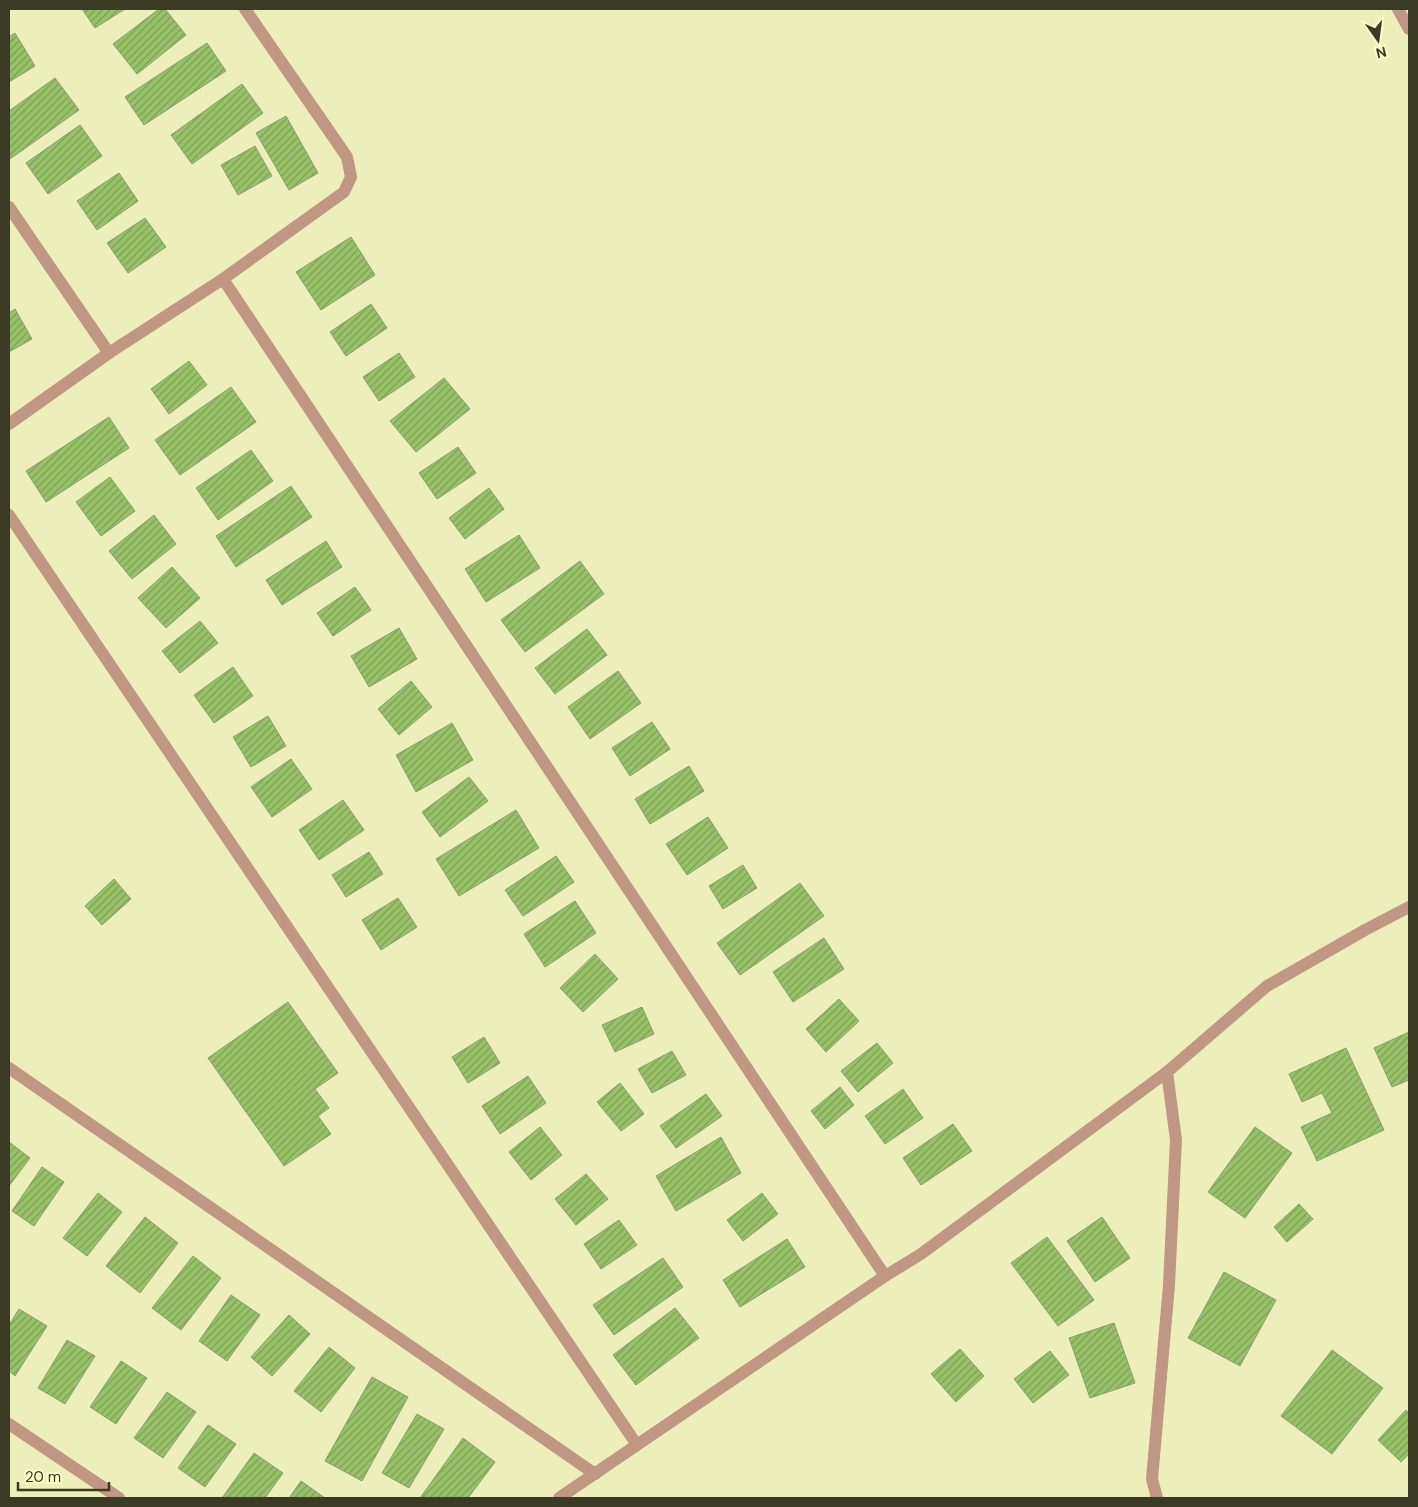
<svg xmlns="http://www.w3.org/2000/svg" width="1418" height="1507" font-family="'DM Sans',sans-serif">
  <defs>
    <pattern id="building-hatch" width="6" height="6" patternUnits="userSpaceOnUse" patternTransform="scale(1.25)"><rect width="6" height="6" fill="#98c168"/><path d="M-1 1l2-2M0 6l6-6M5 7l2-2" fill="none" stroke="#7d9e55"/></pattern>
  </defs>
  <rect width="100%" height="100%" fill="#edefba"/>
  <!-- building -->
  <g fill="url(#building-hatch)" stroke="#889e71">
    <polygon points="82,9 125,9 95,28"/>
    <polygon points="159,9 165,9 186,35 137,74 113,44"/>
    <polygon points="15,33 35,66 9,82 9,37"/>
    <polygon points="207,43 226,71 144,125 125,97"/>
    <polygon points="55,78 79,110 10,159 9,157 9,111"/>
    <polygon points="242,84 263,113 192,164 171,135"/>
    <polygon points="286,116 318,173 289,190 256,133"/>
    <polygon points="80,125 102,156 48,194 26,163"/>
    <polygon points="255,146 272,176 238,195 221,165"/>
    <polygon points="119,173 138,201 97,230 77,201"/>
    <polygon points="145,218 166,247 128,273 107,243"/>
    <polygon points="351,237 375,275 321,310 296,272"/>
    <polygon points="371,304 387,328 346,356 330,332"/>
    <polygon points="15,309 32,339 9,352 9,313"/>
    <polygon points="399,353 415,377 379,401 363,377"/>
    <polygon points="189,361 207,385 169,414 151,389"/>
    <polygon points="444,378 470,409 416,452 390,421"/>
    <polygon points="231,387 256,422 180,475 155,440"/>
    <polygon points="109,417 129,448 46,502 26,471"/>
    <polygon points="458,447 476,473 437,499 419,473"/>
    <polygon points="251,450 273,481 218,520 196,488"/>
    <polygon points="110,477 135,511 101,536 76,502"/>
    <polygon points="291,486 312,517 236,567 216,536"/>
    <polygon points="489,488 504,509 465,539 449,518"/>
    <polygon points="154,515 176,544 132,579 109,551"/>
    <polygon points="519,535 540,568 486,602 465,569"/>
    <polygon points="326,541 342,567 282,605 266,580"/>
    <polygon points="580,561 604,594 525,652 501,620"/>
    <polygon points="172,567 200,598 166,628 138,598"/>
    <polygon points="355,587 371,610 333,636 317,613"/>
    <polygon points="200,621 218,643 180,673 162,651"/>
    <polygon points="399,628 417,659 369,687 351,656"/>
    <polygon points="587,629 607,655 555,694 535,668"/>
    <polygon points="233,667 253,696 214,723 194,695"/>
    <polygon points="618,671 641,703 590,739 568,707"/>
    <polygon points="411,681 432,707 399,735 378,709"/>
    <polygon points="268,716 286,746 251,767 233,737"/>
    <polygon points="652,722 670,749 630,776 612,748"/>
    <polygon points="452,723 473,760 416,792 396,755"/>
    <polygon points="291,759 312,789 272,817 251,787"/>
    <polygon points="689,766 704,791 650,824 635,799"/>
    <polygon points="469,777 488,801 440,837 422,812"/>
    <polygon points="343,800 364,830 319,860 299,830"/>
    <polygon points="516,810 539,848 459,896 436,859"/>
    <polygon points="708,817 728,848 687,875 666,844"/>
    <polygon points="369,852 383,874 346,897 332,875"/>
    <polygon points="556,856 574,882 523,916 505,890"/>
    <polygon points="743,865 757,888 723,909 709,886"/>
    <polygon points="114,879 131,899 102,925 85,906"/>
    <polygon points="800,883 824,916 740,975 717,943"/>
    <polygon points="398,898 417,927 381,950 362,920"/>
    <polygon points="575,901 596,933 545,967 524,934"/>
    <polygon points="824,938 844,969 793,1002 773,972"/>
    <polygon points="595,954 618,979 583,1012 560,988"/>
    <polygon points="839,999 859,1021 826,1052 806,1029"/>
    <polygon points="288,1002 338,1073 315,1089 329,1108 318,1116 331,1134 284,1166 208,1058"/>
    <polygon points="642,1007 654,1034 615,1052 602,1025"/>
    <polygon points="1409,1032 1409,1080 1392,1087 1374,1048"/>
    <polygon points="484,1037 500,1063 468,1083 452,1057"/>
    <polygon points="877,1043 893,1063 858,1092 841,1071"/>
    <polygon points="1346,1048 1384,1130 1317,1161 1301,1127 1332,1113 1322,1093 1302,1102 1289,1074"/>
    <polygon points="672,1051 686,1075 652,1093 638,1069"/>
    <polygon points="528,1076 546,1103 500,1134 482,1106"/>
    <polygon points="620,1083 644,1114 621,1131 597,1102"/>
    <polygon points="840,1087 854,1105 825,1129 811,1111"/>
    <polygon points="903,1089 923,1118 885,1144 865,1116"/>
    <polygon points="706,1094 722,1116 676,1148 660,1126"/>
    <polygon points="953,1124 972,1151 921,1185 903,1158"/>
    <polygon points="540,1127 562,1155 531,1180 509,1152"/>
    <polygon points="1255,1127 1292,1153 1245,1218 1208,1192"/>
    <polygon points="721,1137 741,1173 676,1211 656,1176"/>
    <polygon points="9,1142 30,1158 9,1186"/>
    <polygon points="42,1167 64,1182 34,1226 12,1211"/>
    <polygon points="586,1174 608,1199 576,1225 555,1199"/>
    <polygon points="98,1193 122,1212 87,1256 63,1238"/>
    <polygon points="762,1193 778,1214 743,1241 727,1220"/>
    <polygon points="1299,1204 1313,1219 1287,1242 1274,1227"/>
    <polygon points="145,1217 178,1243 140,1293 106,1266"/>
    <polygon points="1102,1217 1130,1258 1095,1282 1067,1241"/>
    <polygon points="619,1220 637,1245 601,1269 584,1244"/>
    <polygon points="1047,1237 1094,1300 1058,1326 1011,1263"/>
    <polygon points="787,1239 805,1267 740,1307 723,1280"/>
    <polygon points="193,1256 221,1278 181,1330 152,1308"/>
    <polygon points="663,1258 683,1287 614,1335 593,1305"/>
    <polygon points="1224,1272 1276,1300 1240,1366 1188,1338"/>
    <polygon points="231,1295 260,1315 227,1361 199,1341"/>
    <polygon points="675,1308 699,1338 636,1385 613,1355"/>
    <polygon points="19,1309 47,1326 15,1376 9,1371 9,1325"/>
    <polygon points="289,1315 310,1334 272,1376 251,1357"/>
    <polygon points="1114,1323 1135,1383 1090,1398 1069,1338"/>
    <polygon points="67,1340 95,1356 65,1404 38,1388"/>
    <polygon points="329,1347 355,1368 321,1412 294,1391"/>
    <polygon points="960,1349 984,1376 956,1402 931,1374"/>
    <polygon points="1332,1350 1383,1388 1332,1454 1281,1416"/>
    <polygon points="1050,1351 1069,1375 1033,1403 1014,1379"/>
    <polygon points="121,1361 147,1378 116,1424 90,1407"/>
    <polygon points="372,1377 408,1397 362,1481 325,1461"/>
    <polygon points="167,1392 196,1412 163,1458 134,1438"/>
    <polygon points="1406,1410 1409,1413 1409,1454 1401,1462 1378,1440"/>
    <polygon points="417,1414 444,1429 409,1488 382,1473"/>
    <polygon points="208,1425 236,1444 205,1487 178,1468"/>
    <polygon points="463,1438 495,1462 468,1498 420,1498"/>
    <polygon points="254,1453 283,1473 265,1498 222,1498"/>
    <polygon points="301,1481 325,1498 289,1498"/>
  </g>
  <g fill="none" stroke-linecap="round" stroke-linejoin="round">
    <!-- minor -->
    <g stroke="#bf9782" stroke-width="12">
      <polyline points="1398,9 1409,29"/>
      <polyline points="9,207 109,353"/>
      <polyline points="223,279 885,1276"/>
      <polyline points="9,424 109,353 223,279 344,192 351,177 347,157 245,9"/>
      <polyline points="9,515 637,1445"/>
      <polyline points="9,1068 595,1474"/>
      <polyline points="9,1424 119,1498"/>
      <polyline points="559,1498 885,1276 921,1254 1167,1072 1267,986 1365,930 1409,907"/>
      <polyline points="1157,1498 1152,1479 1169,1285 1176,1140 1167,1072"/>
    </g>
  </g>
  <!-- border -->
  <rect width="1418" height="1507" fill="none" stroke="#3a3a25" stroke-width="20"/>
  <!-- north arrow -->
  <g transform="translate(1378 40) rotate(166)" stroke="#fbfdc7" stroke-width="4" paint-order="stroke">
  <path d="M0-4L9 19L0 12L-9 19Z" fill="#3a3a25"/>
  <text y="-8" font-size="14" font-weight="bold" text-anchor="middle" fill="#3a3a25">N</text>
  </g>
  <!-- scale -->
  <path d="M18 1482v8h91v-8" fill="none" stroke="#3a3a25" stroke-width="2.5"/>
  <text x="25" y="1482" font-size="15" fill="#3a3a25" stroke="#fbfdc7" stroke-width="4" paint-order="stroke">20 m</text>
</svg>
